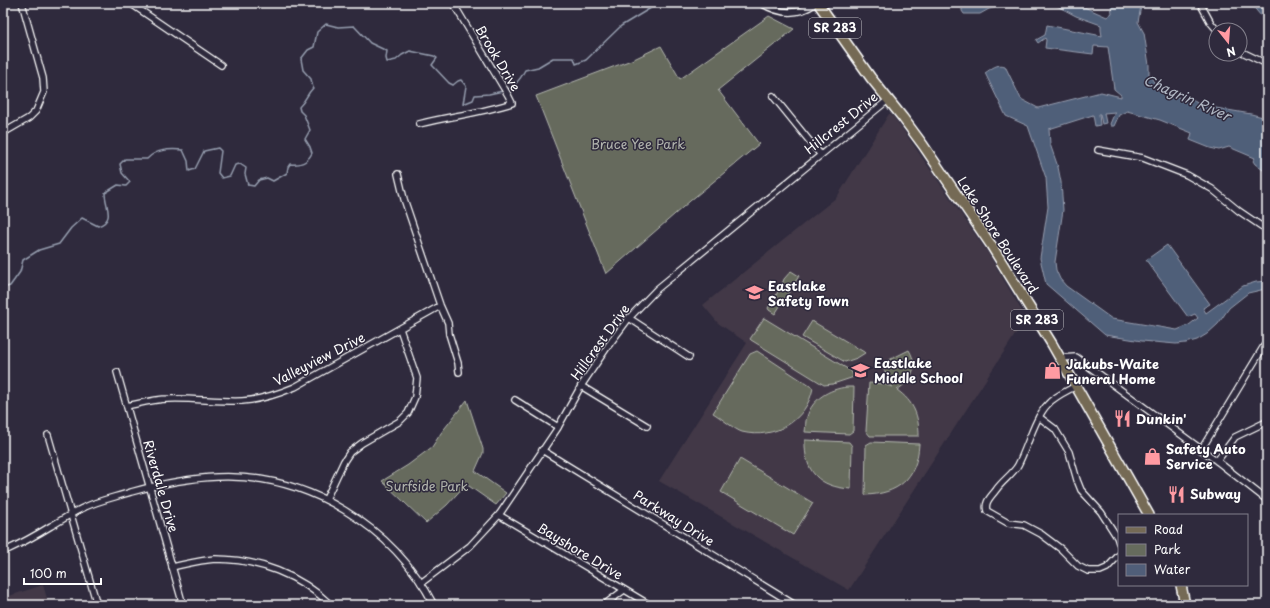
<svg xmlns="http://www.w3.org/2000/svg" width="1270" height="608" font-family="'Playpen Sans',sans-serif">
  <rect width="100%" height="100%" fill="#2f2a3d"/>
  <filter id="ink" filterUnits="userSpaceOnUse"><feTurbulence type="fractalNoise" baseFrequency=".025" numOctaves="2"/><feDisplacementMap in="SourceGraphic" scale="8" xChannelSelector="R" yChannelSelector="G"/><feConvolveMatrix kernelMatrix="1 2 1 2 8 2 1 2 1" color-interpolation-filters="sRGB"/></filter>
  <g filter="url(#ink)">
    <!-- built -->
    <g fill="#423947">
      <polygon points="889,114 891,114 901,127 988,253 1026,318 849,590 659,481 747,343 718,323 703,305 837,197"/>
      <polygon points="43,585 49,605 3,605 3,598"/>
    </g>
    <!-- green -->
    <g fill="#666b5d" stroke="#b2b5ae">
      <polygon points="769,16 794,29 718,90 759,144 690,201 606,274 536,96 634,59 661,46 680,79"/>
      <polygon points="791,271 799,276 775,314 769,310 768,308 781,287 784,279"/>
      <polygon points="764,318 851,371 854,377 833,384 824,385 751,340 750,339"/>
      <polygon points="812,321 864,352 865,353 857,358 845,362 802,337"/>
      <path d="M909,350C919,367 912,380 897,390C914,402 919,416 919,436H870L866,431L869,383L884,384L892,387L883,367L885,362Z"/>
      <path d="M757,351L813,388C807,420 775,440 742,432C735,430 720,417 713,413L750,354Z"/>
      <path d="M847,387H854L853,431L849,434L805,432C806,427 805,422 807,417C812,399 829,389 847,387Z"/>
      <polygon points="467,400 483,449 483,453 475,471 506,493 496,505 466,484 447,505 426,523 382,481 408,465 432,447 441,433"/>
      <path d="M805,440L849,442L852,446L851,489C819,487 804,472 805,440Z"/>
      <path d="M871,442L919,444C917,479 898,494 865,495L866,445Z"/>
      <polygon points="740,459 813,503 793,535 721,492"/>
    </g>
    <!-- water -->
    <g fill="#505e79" stroke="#969eaf">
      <polygon points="962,3 1014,3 989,9 980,14 964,14 962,11"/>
      <path d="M1047,3H1075L1107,17L1112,13L1111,3H1140L1141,6L1138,22L1144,33L1149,65V74L1155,84L1163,93L1181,98L1193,100L1197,103L1210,107L1251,114L1267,118V173L1255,164L1253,161L1255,158L1229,147L1219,150L1210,148L1190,140L1192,133L1160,120L1127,111L1119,115L1114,126H1111L1110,124L1115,112L1104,113L1106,123L1102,124L1100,114H1099L1100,125L1095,126L1093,115L1049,129L1050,144L1058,167L1061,182L1063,210L1055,262L1056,270L1060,279L1066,286L1112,319L1177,330L1189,325L1198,318L1195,314L1188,317L1146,260L1167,245L1210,304L1203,308L1206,313L1243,286L1256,282L1267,281V289L1261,290L1248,293L1229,308L1218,324L1207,334L1197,340L1186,343L1176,344L1142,341L1105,335L1046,284L1040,258L1048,207L1046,178L1028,126L1006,116L985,73C991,69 997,63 1005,66L1021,99L1038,108L1101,92L1121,97V95L1114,89L1108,47L1094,46L1093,54L1045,48L1046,40L1045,38L1038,43L1036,40L1045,35L1047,25L1102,36L1101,30V25L1076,16L1057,6Z"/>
      <polygon points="1251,3 1267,3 1267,23 1256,10"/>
    </g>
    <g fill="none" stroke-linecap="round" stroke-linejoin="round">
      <!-- stream -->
      <g stroke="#969eaf" stroke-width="1.5">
        <path d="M506,90C515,87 521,78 525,70L538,67L553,58H574L576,64L586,60L621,26L659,3"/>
        <path d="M3,288L10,286L20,272L23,260L39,250L59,244L71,228L82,218L98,226C116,220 105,206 105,193L118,185L126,186L130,182L122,173L120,164L125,159H147C156,149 169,149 183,150L188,161L189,171L195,169L204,151L218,148L221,151L218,173L222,178L230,176L235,165L240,164L246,168L245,174L248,185L254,186L259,180L267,178L273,181L287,173L288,167L290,164C300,165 307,163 312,153L310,147L305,139L310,130L304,115L300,111L299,107C306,101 306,95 313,88L311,79L303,70L301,59L308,50L314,47L317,32L326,24L338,27L354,26L370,43L387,51L386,58L387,62L396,60L402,55L410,51L434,56L437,58L432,65L449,83L453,85L458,81L461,80L466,86L463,104L473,100L475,95L489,94L503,91"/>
      </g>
      <defs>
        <g id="street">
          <polyline points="130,3 221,65"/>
          <path d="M761,3C779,14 798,16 816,3"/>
          <polyline points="1200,3 1211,23 1217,30"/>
          <polyline points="1240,51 1267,64"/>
          <polyline points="773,96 820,154"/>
          <path d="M419,124C450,116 482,113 512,103L508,95L453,3"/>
          <polyline points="3,133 29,118 36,111 44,92 43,78 22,3"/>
          <polyline points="1098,150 1143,158 1187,175 1212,189 1239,211 1267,230"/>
          <polyline points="398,174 404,199 440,305 448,323 449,334 458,363 459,372"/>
          <polyline points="629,318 689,357"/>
          <polyline points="1060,358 1076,357 1217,461 1267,500"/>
          <polyline points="117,372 183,605"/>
          <polyline points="581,386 647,426"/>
          <path d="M1076,386C1067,391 1055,396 1048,404C1035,417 1027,448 1018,465C1013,474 1002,481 996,490C991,497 984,502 987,511L1008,523L1024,525L1041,534L1061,549L1078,566L1088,571H1100L1107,568L1119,555"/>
          <polyline points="515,400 558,427"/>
          <path d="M127,406C141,403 155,399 169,399C193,398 218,402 242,401C261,400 278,394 295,387L440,306"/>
          <polyline points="1039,417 1055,429 1069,452 1077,480 1081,490 1101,512 1117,537 1119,543"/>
          <polyline points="48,435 97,605"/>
          <polyline points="542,450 795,605"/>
          <polyline points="1201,450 1267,341"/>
          <polyline points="1217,461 1235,437 1264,423 1267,423"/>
          <polyline points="326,499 344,461 350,452 362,443 400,421 408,413 415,397 417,378 400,329"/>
          <polyline points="499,515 650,605"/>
          <path d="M3,552C20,544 35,536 51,526C62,520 73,512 85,507C100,500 116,497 131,492C160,484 187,478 217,477C307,473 393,526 434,605"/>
          <path d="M172,567C186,564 201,560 215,559C258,559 300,575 331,605"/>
          <polyline points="421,583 470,546 499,515 557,429 581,386 608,346 629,318 657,289 888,100"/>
          <polyline points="604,605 624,590"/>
        </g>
        <g id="primary">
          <polyline points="818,3 871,78 903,118 923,145 991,245 1052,344 1149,515"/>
          <polyline points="1181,585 1185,605"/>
        </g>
      </defs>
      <!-- street casing -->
      <use href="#street" stroke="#fff" stroke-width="8"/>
      <!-- primary casing -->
      <use href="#primary" stroke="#fff" stroke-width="12"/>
      <!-- street -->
      <use href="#street" stroke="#2f2a3d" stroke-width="5.5"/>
      <!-- primary -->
      <use href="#primary" stroke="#756a55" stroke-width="9"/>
    </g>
  </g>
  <!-- icons -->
  <defs>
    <symbol id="school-bare" viewBox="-9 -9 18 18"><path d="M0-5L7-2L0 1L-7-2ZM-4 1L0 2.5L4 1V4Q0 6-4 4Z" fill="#ff9aa2" stroke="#2f2a3d" stroke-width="2.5" paint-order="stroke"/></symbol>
    <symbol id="shop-bare" viewBox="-9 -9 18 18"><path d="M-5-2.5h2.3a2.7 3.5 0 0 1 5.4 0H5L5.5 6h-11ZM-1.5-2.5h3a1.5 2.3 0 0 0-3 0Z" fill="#ff9aa2" stroke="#2f2a3d" stroke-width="2.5" paint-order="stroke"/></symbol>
    <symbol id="restaurant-bare" viewBox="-9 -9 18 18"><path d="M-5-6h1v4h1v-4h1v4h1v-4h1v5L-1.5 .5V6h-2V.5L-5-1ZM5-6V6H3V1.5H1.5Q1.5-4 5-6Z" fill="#ff9aa2" stroke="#2f2a3d" stroke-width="2.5" paint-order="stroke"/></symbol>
  </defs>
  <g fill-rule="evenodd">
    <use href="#school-bare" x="742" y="280" width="25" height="25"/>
    <use href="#school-bare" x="848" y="358" width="25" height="25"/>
    <use href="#shop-bare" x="1040" y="358" width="25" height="25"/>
    <use href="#restaurant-bare" x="1110" y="406" width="25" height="25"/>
    <use href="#shop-bare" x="1140" y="444" width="25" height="25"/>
    <use href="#restaurant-bare" x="1164" y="482" width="25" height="25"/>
  </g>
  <g text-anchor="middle" stroke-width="3" stroke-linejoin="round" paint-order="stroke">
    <!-- shield labels -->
    <g fill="#2f2a3d" stroke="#c1bfc5" stroke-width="1">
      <rect x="809" y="18" width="52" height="20" rx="3"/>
      <rect x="1011" y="310" width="52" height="20" rx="3"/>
    </g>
    <g font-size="12" font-weight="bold" fill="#fff">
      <text x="835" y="32">SR 283</text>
      <text x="1037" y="324">SR 283</text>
    </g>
    <!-- street labels -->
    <g font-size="13" fill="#fff" stroke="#2f2a3d">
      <text transform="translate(498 58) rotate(59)" y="5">Brook Drive</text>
      <text transform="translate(841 123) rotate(-39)" y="5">Hillcrest Drive</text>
      <text transform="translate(998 235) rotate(57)" y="5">Lake Shore Boulevard</text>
      <text transform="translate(600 342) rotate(-54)" y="5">Hillcrest Drive</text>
      <text transform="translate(319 359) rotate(-27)" y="5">Valleyview Drive</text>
      <text transform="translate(161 486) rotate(74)" y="5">Riverdale Drive</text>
      <text transform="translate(674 518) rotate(32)" y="5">Parkway Drive</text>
      <text transform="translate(580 551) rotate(31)" y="5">Bayshore Drive</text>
    </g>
    <!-- park labels -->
    <g font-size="13" fill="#b2b5ae" stroke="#2f2a3d">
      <text x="638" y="149">Bruce Yee Park</text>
      <text x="427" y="491">Surfside Park</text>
    </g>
    <!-- poi labels -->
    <g font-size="13" font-weight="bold" fill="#fff" stroke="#2f2a3d" text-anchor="start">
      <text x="768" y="291">Eastlake<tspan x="768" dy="15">Safety Town</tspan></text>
      <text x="874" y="368">Eastlake<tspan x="874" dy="15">Middle School</tspan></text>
      <text x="1066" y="369">Jakubs-Waite<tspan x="1066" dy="15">Funeral Home</tspan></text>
      <text x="1136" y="424">Dunkin'</text>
      <text x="1166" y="454">Safety Auto<tspan x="1166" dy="15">Service</tspan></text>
      <text x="1190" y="499">Subway</text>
    </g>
    <!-- water labels -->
    <g font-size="14" font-style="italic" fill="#b0b7c3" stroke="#2f2a3d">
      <text transform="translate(1187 98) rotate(24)" y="5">Chagrin River</text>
    </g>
  </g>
  <!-- margin -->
  <rect width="1270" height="608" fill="none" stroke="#2f2a3d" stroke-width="16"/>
  <rect x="8" y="8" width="1254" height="592" fill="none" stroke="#fff" stroke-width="1.5" filter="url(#ink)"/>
  <!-- legend -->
  <rect x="1118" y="514" width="130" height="72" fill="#2f2a3d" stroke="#827f8b"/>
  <rect x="1126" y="527" width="20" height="6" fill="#756a55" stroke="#827f8b"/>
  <text x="1154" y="534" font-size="12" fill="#ffffff">Road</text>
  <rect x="1126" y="544" width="20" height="12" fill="#666b5d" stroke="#827f8b"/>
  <text x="1154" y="554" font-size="12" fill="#ffffff">Park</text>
  <rect x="1126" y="564" width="20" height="12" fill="#505e79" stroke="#827f8b"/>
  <text x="1154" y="574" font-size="12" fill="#ffffff">Water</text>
  <!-- north arrow -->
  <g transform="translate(1228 42) rotate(163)"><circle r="19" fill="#2f2a3d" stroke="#827f8b"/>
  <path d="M0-3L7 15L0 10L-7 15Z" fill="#ff9aa2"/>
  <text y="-6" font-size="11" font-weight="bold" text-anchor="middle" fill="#ffffff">N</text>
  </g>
  <!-- scale -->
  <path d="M24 578v6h77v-6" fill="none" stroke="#ffffff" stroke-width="2"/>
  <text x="30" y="578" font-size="12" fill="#ffffff" stroke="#2f2a3d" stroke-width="3" paint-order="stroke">100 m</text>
</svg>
